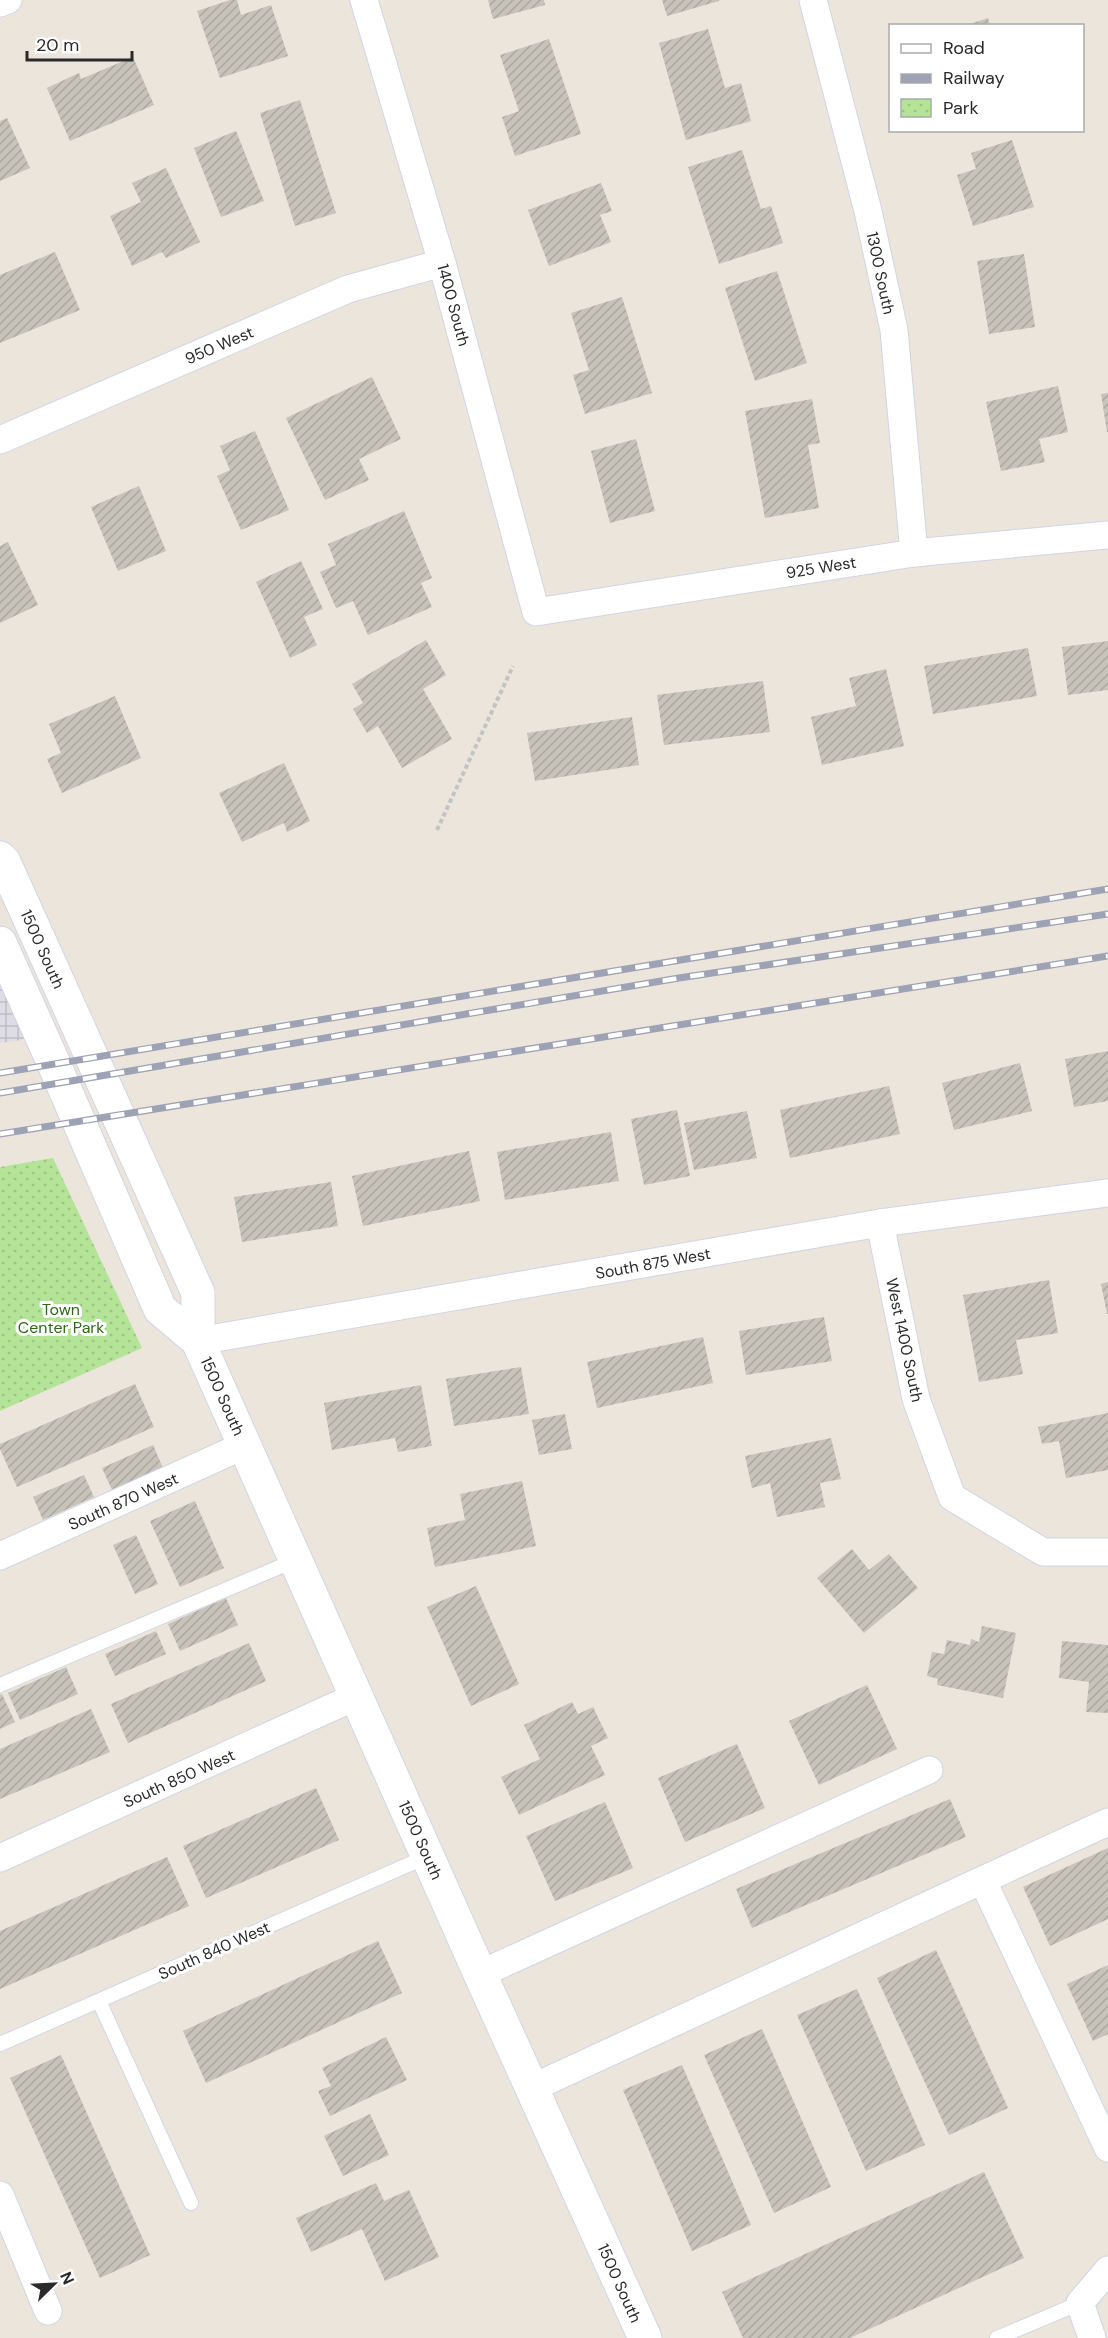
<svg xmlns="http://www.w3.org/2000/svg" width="1108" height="2338" font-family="'DM Sans',sans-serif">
  <defs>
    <pattern id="industrial-grid" width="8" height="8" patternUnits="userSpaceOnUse" patternTransform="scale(1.5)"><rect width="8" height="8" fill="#dedce5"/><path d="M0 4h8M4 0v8" fill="none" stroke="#bfbdc5"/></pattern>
    <pattern id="park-dots" width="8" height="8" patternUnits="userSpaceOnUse" patternTransform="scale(1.5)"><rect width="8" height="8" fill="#b4e497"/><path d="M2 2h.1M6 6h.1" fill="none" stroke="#9bc482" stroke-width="1.8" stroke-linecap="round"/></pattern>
    <pattern id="building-hatch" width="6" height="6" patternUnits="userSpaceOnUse" patternTransform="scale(1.5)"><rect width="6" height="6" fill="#c7c3ba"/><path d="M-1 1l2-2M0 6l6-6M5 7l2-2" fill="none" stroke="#aba8a0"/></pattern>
  </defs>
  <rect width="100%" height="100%" fill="#ece5dc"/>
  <!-- industrial -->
  <polygon fill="url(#industrial-grid)" points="0,936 45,1037 0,1043"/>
  <!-- park -->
  <polygon fill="url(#park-dots)" points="53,1158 142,1348 0,1411 0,1167"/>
  <!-- building -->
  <g fill="url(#building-hatch)">
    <polygon points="230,0 237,0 241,15 271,5 288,56 220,78 197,11"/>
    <polygon points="488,0 544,0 545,5 493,19"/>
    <polygon points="662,0 719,0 719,1 667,16"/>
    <polygon points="988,18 990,26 967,26 967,25"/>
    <polygon points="708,29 725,88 741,83 751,121 686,140 659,43"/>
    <polygon points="549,39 581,134 515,156 502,117 519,111 500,55"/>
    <polygon points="133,57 154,105 70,141 47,88 79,73 81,79"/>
    <polygon points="300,100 336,213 295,226 260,113"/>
    <polygon points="7,118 30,168 0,181 0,121"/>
    <polygon points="236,131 264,201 221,217 194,148"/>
    <polygon points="1012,140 1034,207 973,226 957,175 976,169 971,153"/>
    <polygon points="742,150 761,209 771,206 783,243 719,264 688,167"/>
    <polygon points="166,168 200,242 166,258 162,252 132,266 110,216 141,202 132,183"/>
    <polygon points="601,183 612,211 600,215 611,242 549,266 528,210"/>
    <polygon points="55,252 80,310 0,343 0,275"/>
    <polygon points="1024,254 1035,327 989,334 977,261"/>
    <polygon points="777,271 807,363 755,381 725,288"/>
    <polygon points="622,297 652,393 585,414 573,375 589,370 571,313"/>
    <polygon points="372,377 401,439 359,459 369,480 325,500 286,418"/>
    <polygon points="1058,386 1068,432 1039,439 1045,462 1001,471 986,402"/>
    <polygon points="1108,393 1108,432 1107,432 1101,394"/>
    <polygon points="812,399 820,443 808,445 819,508 765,518 745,411"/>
    <polygon points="255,431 289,510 241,530 217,476 230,470 220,446"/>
    <polygon points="636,439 655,511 610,523 591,451"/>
    <polygon points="139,486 166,551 118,571 91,507"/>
    <polygon points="404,511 432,578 421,583 432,607 368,635 353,601 336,608 320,572 336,565 328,544"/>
    <polygon points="8,542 38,605 0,623 0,546"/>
    <polygon points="301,561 323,609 304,617 317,645 290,658 256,582"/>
    <polygon points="426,640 446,675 423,689 452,739 402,768 378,726 367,733 353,709 363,703 352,684"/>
    <polygon points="1108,641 1108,690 1068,695 1062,647"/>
    <polygon points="1028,648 1037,696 933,714 924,666"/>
    <polygon points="886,669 904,746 822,765 811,717 856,706 849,678"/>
    <polygon points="763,681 770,732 664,745 657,695"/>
    <polygon points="115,696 141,758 62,793 47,759 61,753 49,724"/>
    <polygon points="632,717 639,765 535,781 527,733"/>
    <polygon points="284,763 310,821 287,832 284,823 242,842 219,793"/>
    <polygon points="1108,1051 1108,1101 1074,1107 1065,1059"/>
    <polygon points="1020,1063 1032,1111 954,1130 942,1083"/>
    <polygon points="889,1086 900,1134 790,1158 780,1110"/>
    <polygon points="677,1110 690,1176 644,1185 631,1119"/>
    <polygon points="747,1111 757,1158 694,1170 684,1123"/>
    <polygon points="611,1132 619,1181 505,1200 497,1152"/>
    <polygon points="469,1151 480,1201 363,1226 352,1176"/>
    <polygon points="331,1182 338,1226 242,1242 234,1197"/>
    <polygon points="1049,1280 1058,1333 1016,1340 1023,1374 979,1382 963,1295"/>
    <polygon points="1108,1282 1108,1314 1107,1314 1101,1284"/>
    <polygon points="824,1317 832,1361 746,1375 739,1331"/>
    <polygon points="703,1337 713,1383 597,1408 587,1362"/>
    <polygon points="521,1367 529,1414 454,1426 446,1379"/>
    <polygon points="135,1384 154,1427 17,1487 0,1449 0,1444"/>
    <polygon points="421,1385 432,1446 398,1452 395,1438 332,1450 324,1403"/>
    <polygon points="1108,1413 1108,1470 1066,1478 1059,1441 1042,1444 1038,1427"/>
    <polygon points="565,1414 572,1449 539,1455 532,1420"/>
    <polygon points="831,1438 841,1479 820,1483 825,1507 777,1517 770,1483 752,1488 745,1456"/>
    <polygon points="153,1445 163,1468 112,1490 102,1468"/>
    <polygon points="84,1475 94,1497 43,1520 33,1497"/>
    <polygon points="522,1481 536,1546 435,1567 427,1528 465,1520 460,1494"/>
    <polygon points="195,1501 224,1568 180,1587 150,1521"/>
    <polygon points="136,1535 158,1584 135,1594 113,1545"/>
    <polygon points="852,1549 869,1570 889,1554 918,1588 864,1633 817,1578"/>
    <polygon points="476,1586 519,1684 471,1706 427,1607"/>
    <polygon points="226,1598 238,1625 180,1651 168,1624"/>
    <polygon points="982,1626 1016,1633 1003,1698 937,1685 938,1679 927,1676 932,1652 944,1654 947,1640 970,1645 971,1639 979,1642"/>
    <polygon points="156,1631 166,1654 115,1676 105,1654"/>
    <polygon points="1062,1641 1108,1645 1108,1713 1086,1712 1089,1682 1059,1678"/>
    <polygon points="249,1643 266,1681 128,1743 111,1704"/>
    <polygon points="66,1667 78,1694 20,1720 8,1693"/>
    <polygon points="867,1685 897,1749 819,1785 789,1721"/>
    <polygon points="2,1694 15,1722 0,1729 0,1695"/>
    <polygon points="572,1702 578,1714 593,1707 608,1738 591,1746 605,1775 519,1815 501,1777 540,1759 524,1725"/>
    <polygon points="91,1709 110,1752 0,1799 0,1749"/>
    <polygon points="737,1744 765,1808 685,1842 658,1778"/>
    <polygon points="316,1788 339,1840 206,1898 183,1846"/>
    <polygon points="950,1799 966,1837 752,1928 736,1889"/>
    <polygon points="605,1802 633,1868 555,1901 526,1836"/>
    <polygon points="1108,1848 1108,1919 1050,1946 1023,1887"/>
    <polygon points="167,1857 189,1906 0,1989 0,1931"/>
    <polygon points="378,1941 402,1993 206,2083 183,2031"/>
    <polygon points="936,1950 1008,2108 949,2135 877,1978"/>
    <polygon points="1108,1965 1108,2034 1093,2041 1067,1984"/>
    <polygon points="857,1989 925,2145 866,2171 797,2015"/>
    <polygon points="762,2029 831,2187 774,2213 704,2055"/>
    <polygon points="386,2037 407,2080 330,2116 318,2091 331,2086 322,2068"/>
    <polygon points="61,2055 150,2255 100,2278 10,2078"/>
    <polygon points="682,2065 751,2225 692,2251 623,2090"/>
    <polygon points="370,2114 389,2155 343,2176 324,2136"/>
    <polygon points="984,2172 1024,2258 850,2338 743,2338 722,2292"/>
    <polygon points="376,2183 384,2201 409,2190 439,2257 385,2281 362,2229 311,2252 296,2218"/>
  </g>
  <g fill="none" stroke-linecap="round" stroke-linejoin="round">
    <defs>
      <g id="service">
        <polyline points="0,1685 296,1560"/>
        <polyline points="99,2001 191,2203"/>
        <polyline points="0,2044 428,1856"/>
        <polyline points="997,2338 1080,2303"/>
      </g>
      <g id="minor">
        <polyline points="364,0 442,263 536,612 914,553 1108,535"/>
        <polyline points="813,0 868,211 894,330 914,553"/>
        <polyline points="0,3 8,0"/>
        <polyline points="0,440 348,289 442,263"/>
        <polyline points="880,1223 916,1399 952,1497 1043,1552 1108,1552"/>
        <polyline points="198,1341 880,1223 1108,1193"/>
        <polyline points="0,1556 245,1445"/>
        <polyline points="0,1858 357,1696"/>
        <polyline points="983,1881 1108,2148"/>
        <polyline points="480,1974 929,1770"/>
        <polyline points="532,2088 1108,1822"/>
        <polyline points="0,2195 48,2311"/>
        <polyline points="1092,2338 1080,2303 1108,2270"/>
      </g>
      <g id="tertiary">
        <polyline points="0,858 4,862 198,1293 198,1341 480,1974 645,2338"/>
        <polyline points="0,943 54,1064 160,1309 198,1341"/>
      </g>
    </defs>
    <!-- service casing -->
    <use href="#service" stroke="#d1d5e3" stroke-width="16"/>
    <!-- minor casing -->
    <use href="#minor" stroke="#d1d5e3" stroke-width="29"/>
    <!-- tertiary casing -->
    <use href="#tertiary" stroke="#d1d5e3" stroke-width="35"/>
    <!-- path -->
    <polyline stroke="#c3c3c3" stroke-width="4" stroke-dasharray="4.5 3" stroke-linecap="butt" points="437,830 513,666"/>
    <!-- service -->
    <use href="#service" stroke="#fff" stroke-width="14"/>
    <!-- minor -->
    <use href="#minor" stroke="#fff" stroke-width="27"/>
    <!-- tertiary -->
    <use href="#tertiary" stroke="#fff" stroke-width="33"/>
    <defs>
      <g id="rail">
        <polyline points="0,1073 1108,889"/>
        <polyline points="0,1093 679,978 1108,914"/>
        <polyline points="0,1134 1108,956"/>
      </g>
    </defs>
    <!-- rail casing -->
    <use href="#rail" stroke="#9ea2b5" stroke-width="7"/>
    <!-- rail -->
    <use href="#rail" stroke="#fff" stroke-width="4.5" stroke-dasharray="14" stroke-linecap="butt"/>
  </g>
  <g text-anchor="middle" stroke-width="6" stroke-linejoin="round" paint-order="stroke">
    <!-- street labels -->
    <g font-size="16" fill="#2a2a2a" stroke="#fff">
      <text transform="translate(881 273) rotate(78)" y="6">1300 South</text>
      <text transform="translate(454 305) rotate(75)" y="6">1400 South</text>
      <text transform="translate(219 345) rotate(-23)" y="6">950 West</text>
      <text transform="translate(821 567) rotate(-9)" y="6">925 West</text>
      <text transform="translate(43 949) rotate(66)" y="6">1500 South</text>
      <text transform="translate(653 1263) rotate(-10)" y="6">South 875 West</text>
      <text transform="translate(905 1340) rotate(78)" y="6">West 1400 South</text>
      <text transform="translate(223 1396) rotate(66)" y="6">1500 South</text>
      <text transform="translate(123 1501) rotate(-24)" y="6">South 870 West</text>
      <text transform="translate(179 1778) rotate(-24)" y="6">South 850 West</text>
      <text transform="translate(421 1840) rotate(66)" y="6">1500 South</text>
      <text transform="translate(214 1950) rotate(-24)" y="6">South 840 West</text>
      <text transform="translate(620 2283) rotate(66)" y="6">1500 South</text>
    </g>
    <!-- park labels -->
    <g font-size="16" fill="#2c6919" stroke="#fff">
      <text x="61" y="1315">Town<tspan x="61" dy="18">Center Park</tspan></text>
    </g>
  </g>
  <!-- legend -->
  <rect x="889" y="24" width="195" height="108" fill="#ffffff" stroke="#aaaaaa" stroke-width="1.5"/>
  <rect x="901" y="44" width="30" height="9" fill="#ffffff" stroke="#aaaaaa" stroke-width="1.5"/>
  <text x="943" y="54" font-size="18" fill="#2a2a2a">Road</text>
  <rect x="901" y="74" width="30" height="9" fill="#9ea2b5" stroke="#aaaaaa" stroke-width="1.5"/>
  <text x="943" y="84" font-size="18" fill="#2a2a2a">Railway</text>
  <rect x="901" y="99" width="30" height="18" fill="url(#park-dots)" stroke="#aaaaaa" stroke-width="1.5"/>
  <text x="943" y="114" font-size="18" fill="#2a2a2a">Park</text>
  <!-- north arrow -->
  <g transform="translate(54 2284) rotate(66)" stroke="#ffffff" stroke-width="4.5" paint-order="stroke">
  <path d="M0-4.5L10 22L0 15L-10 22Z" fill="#2a2a2a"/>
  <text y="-9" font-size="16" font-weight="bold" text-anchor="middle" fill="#2a2a2a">N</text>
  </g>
  <!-- scale -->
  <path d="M27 51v9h105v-9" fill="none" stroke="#2a2a2a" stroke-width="3"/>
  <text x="36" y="51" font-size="18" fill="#2a2a2a" stroke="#ffffff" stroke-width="4.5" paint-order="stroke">20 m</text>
</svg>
